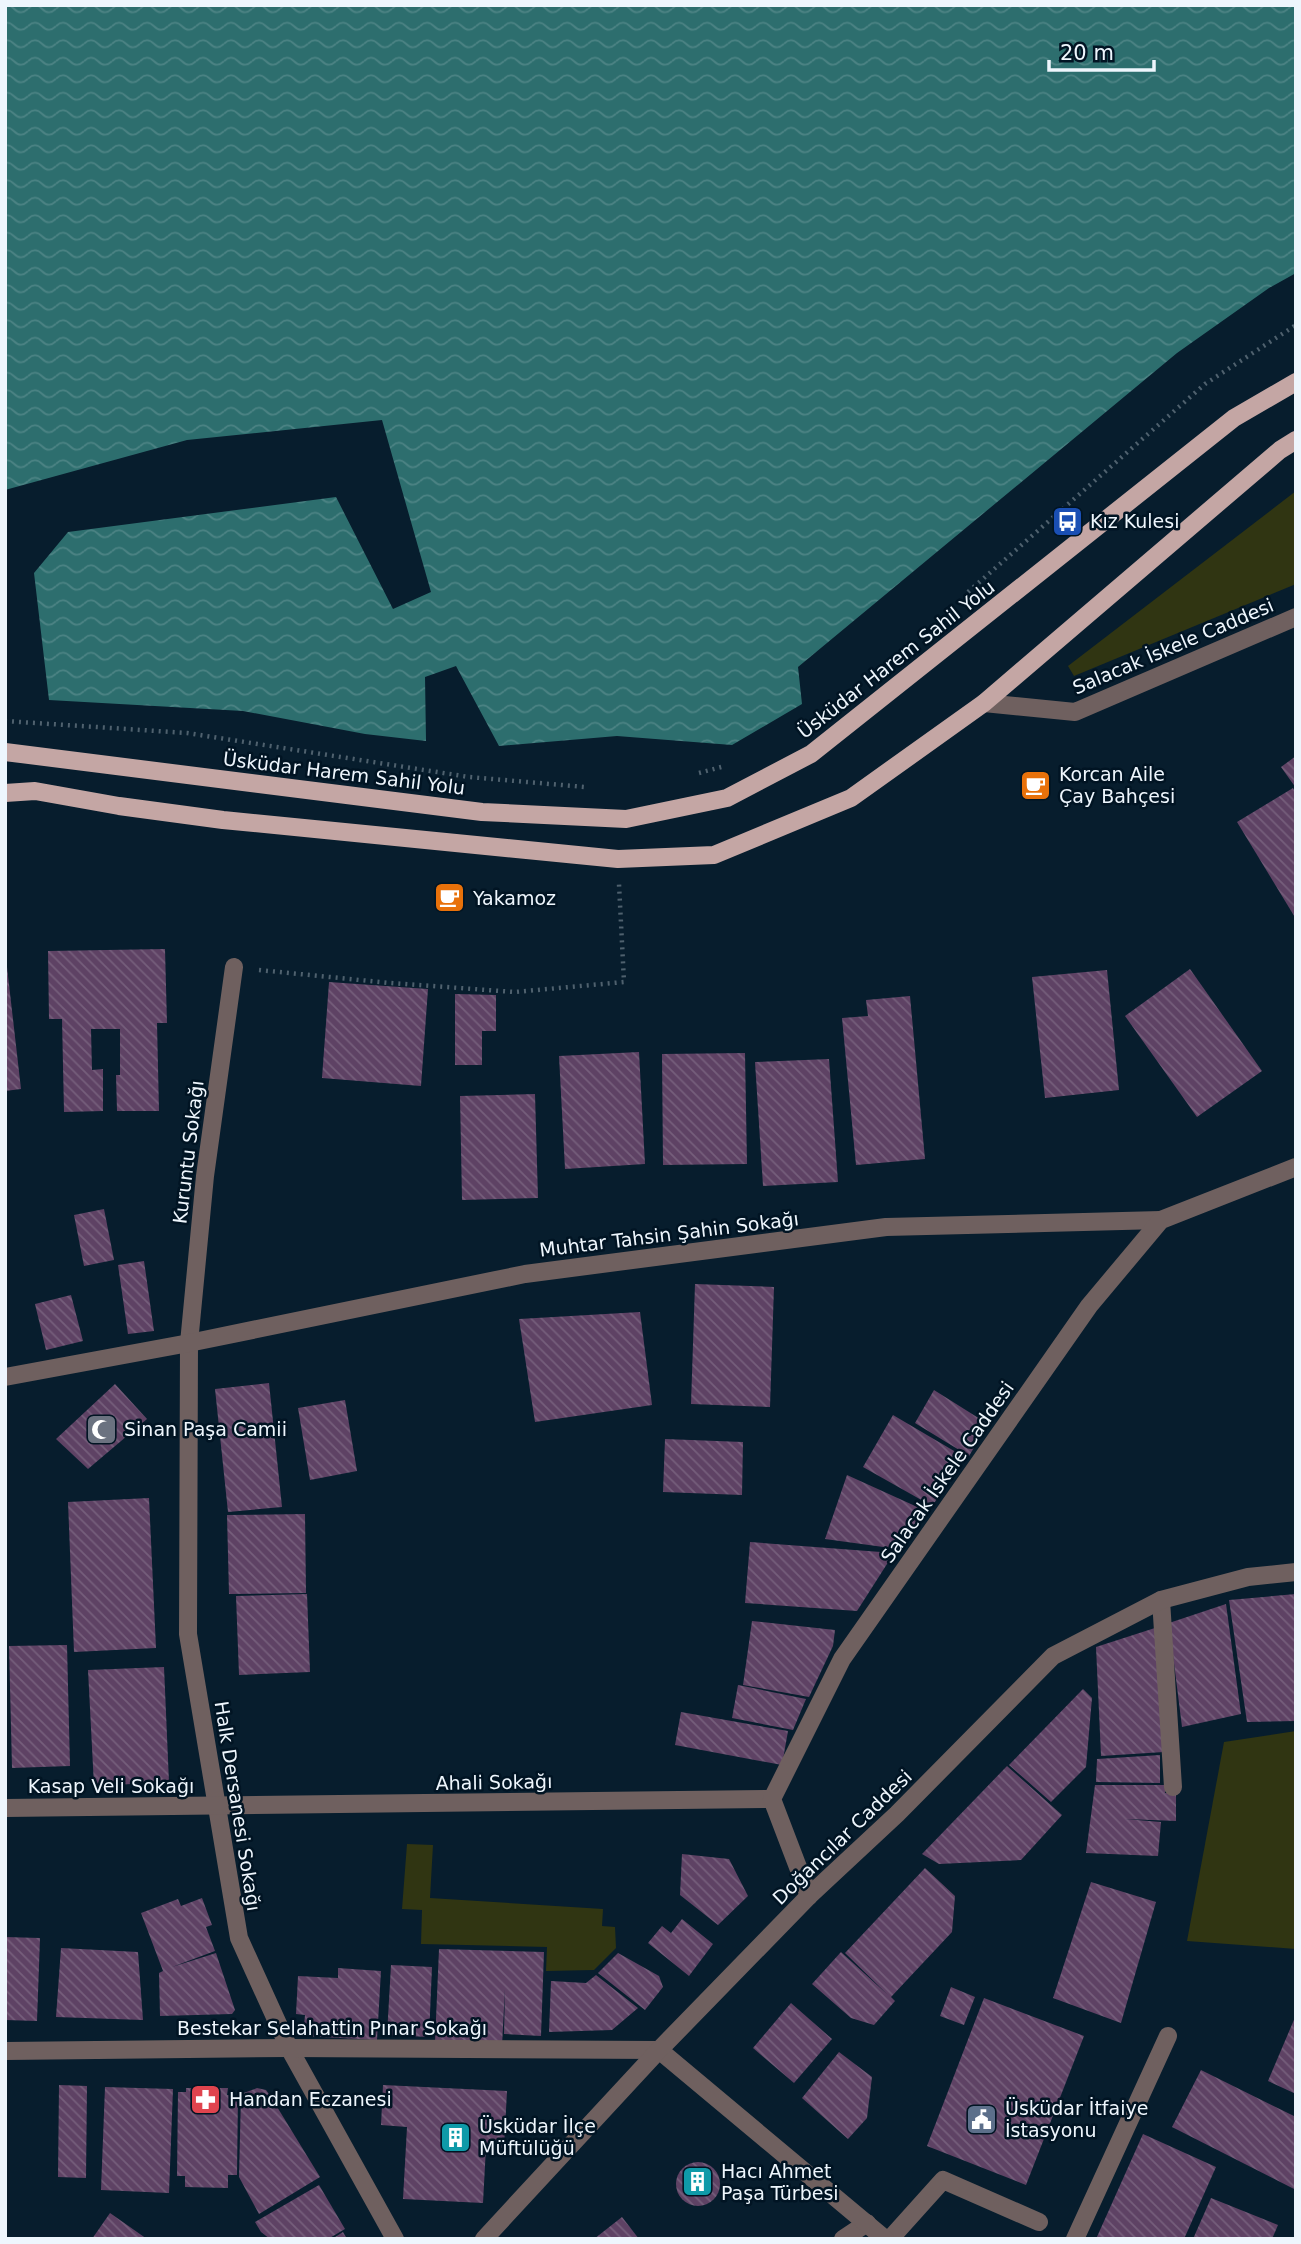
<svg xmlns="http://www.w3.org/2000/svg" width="1301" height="2244" font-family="'DejaVu Sans',sans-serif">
  <defs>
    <pattern id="water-waves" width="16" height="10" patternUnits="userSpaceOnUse" patternTransform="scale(1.75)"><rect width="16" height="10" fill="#2d6e6e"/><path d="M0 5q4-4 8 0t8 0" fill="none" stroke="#4c8384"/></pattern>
    <pattern id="building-back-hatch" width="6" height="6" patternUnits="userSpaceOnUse" patternTransform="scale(1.75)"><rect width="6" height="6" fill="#5e4264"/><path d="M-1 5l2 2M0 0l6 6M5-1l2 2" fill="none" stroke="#755e7b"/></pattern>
  </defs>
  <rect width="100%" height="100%" fill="#071d2d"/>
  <!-- green -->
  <g fill="#303512">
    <polygon points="1296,491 1296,584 1074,676 1068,666"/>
    <polygon points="1296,1731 1296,1949 1187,1941 1224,1742"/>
    <polygon points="407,1844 433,1845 430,1898 603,1909 602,1926 615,1927 616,1948 594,1970 546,1971 547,1947 421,1944 422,1910 402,1909"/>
  </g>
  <!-- water -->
  <polygon fill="url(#water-waves)" points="5,5 1296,5 1296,273 1269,288 1177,353 798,667 802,704 732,745 617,736 499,746 456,666 425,677 426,741 365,734 243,711 49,700 34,573 68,532 336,497 393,609 431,592 382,420 187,440 5,490"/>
  <!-- building -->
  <g fill="url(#building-back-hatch)">
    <polygon points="1296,756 1296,788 1281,767"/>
    <polygon points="1293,788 1296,794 1296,919 1237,822"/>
    <polygon points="165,949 167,1023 157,1023 159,1111 117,1111 116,1075 120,1075 120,1029 91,1029 92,1070 103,1069 103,1111 64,1112 62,1019 49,1019 48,951"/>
    <polygon points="5,967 7,967 21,1089 5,1091"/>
    <polygon points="1190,969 1262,1071 1197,1117 1125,1016"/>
    <polygon points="1107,970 1119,1090 1045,1098 1032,977"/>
    <polygon points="329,982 428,989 421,1086 322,1078"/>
    <polygon points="455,994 496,995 496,1031 482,1031 482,1065 455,1065"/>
    <polygon points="910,996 925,1159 856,1165 842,1018 868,1016 866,1000"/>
    <polygon points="639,1052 645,1164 565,1169 559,1056"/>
    <polygon points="745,1053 747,1164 663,1165 662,1054"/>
    <polygon points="829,1059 838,1182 763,1186 755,1062"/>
    <polygon points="535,1094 538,1198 462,1200 460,1096"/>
    <polygon points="104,1209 114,1260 84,1266 74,1215"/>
    <polygon points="144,1261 154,1331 128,1334 118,1265"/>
    <polygon points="695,1284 774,1287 770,1407 691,1404"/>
    <polygon points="71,1295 83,1341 46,1350 35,1304"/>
    <polygon points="640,1312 652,1405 535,1422 519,1319"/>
    <polygon points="269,1383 282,1507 228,1512 215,1389"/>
    <polygon points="115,1384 147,1419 88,1469 56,1439"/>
    <polygon points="934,1390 988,1424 969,1456 915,1423"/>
    <polygon points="345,1400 357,1471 310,1480 298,1408"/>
    <polygon points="893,1415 966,1458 932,1506 863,1467"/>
    <polygon points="665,1439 743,1442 742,1495 663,1492"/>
    <polygon points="847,1475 924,1510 898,1549 825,1539"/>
    <polygon points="149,1498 156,1648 74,1652 68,1502"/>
    <polygon points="305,1514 306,1593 229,1594 227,1515"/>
    <polygon points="750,1542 894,1553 857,1611 745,1603"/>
    <polygon points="307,1594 310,1672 239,1675 236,1596"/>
    <polygon points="1296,1594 1296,1721 1247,1722 1229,1600"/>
    <polygon points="1226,1604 1241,1714 1182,1727 1169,1623"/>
    <polygon points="752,1621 835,1630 833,1646 809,1697 743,1685"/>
    <polygon points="1158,1627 1164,1752 1101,1756 1096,1647"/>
    <polygon points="67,1645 70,1766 12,1768 9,1646"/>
    <polygon points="164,1667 169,1782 94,1786 88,1670"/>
    <polygon points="738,1685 806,1699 793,1730 732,1718"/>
    <polygon points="1083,1689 1092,1698 1086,1767 1051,1802 1009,1765"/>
    <polygon points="681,1712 788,1731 782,1765 675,1745"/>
    <polygon points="1160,1755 1160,1783 1096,1782 1097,1759"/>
    <polygon points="1007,1766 1062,1815 1021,1860 939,1864 922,1854"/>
    <polygon points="1095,1785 1165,1785 1165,1793 1176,1793 1176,1821 1125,1819 1161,1822 1158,1856 1086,1853"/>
    <polygon points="682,1854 729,1859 748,1896 718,1925 680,1895"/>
    <polygon points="925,1868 955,1896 952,1932 891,1997 895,2001 874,2025 851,2018 812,1984 841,1952 888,1995 845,1953"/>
    <polygon points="1091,1882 1156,1902 1121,2023 1053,1998"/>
    <polygon points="202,1898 212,1925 206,1927 215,1951 172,1967 216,1953 235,2010 232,2014 160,2016 159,1973 163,1971 141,1913 178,1899 181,1906"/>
    <polygon points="682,1919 713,1944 689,1976 648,1943 662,1926 671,1933"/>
    <polygon points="5,1937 40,1938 37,2021 5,2020"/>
    <polygon points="61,1948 138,1952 143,2020 56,2017"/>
    <polygon points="439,1949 544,1952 541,2036 504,2034 505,1989 502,2046 435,2042"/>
    <polygon points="618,1953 659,1976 663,1987 645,2010 598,1973"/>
    <polygon points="391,1965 432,1967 429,2037 387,2035"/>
    <polygon points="338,1968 381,1971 377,2040 303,2036 305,2015 296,2014 298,1976 338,1978"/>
    <polygon points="596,1975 638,2008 612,2030 549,2032 551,1981 586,1983"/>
    <polygon points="951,1987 975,1997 964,2025 940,2016"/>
    <polygon points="984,1998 1084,2036 1026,2185 927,2146"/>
    <polygon points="791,2003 832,2039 794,2083 753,2048"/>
    <polygon points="1296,2015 1296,2094 1268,2081"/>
    <polygon points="839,2052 872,2077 867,2118 848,2139 802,2098"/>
    <polygon points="1201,2070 1296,2117 1296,2190 1172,2127"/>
    <polygon points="59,2085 87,2086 86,2178 58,2177"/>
    <polygon points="383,2085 507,2091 504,2148 486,2147 483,2203 403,2199 407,2127 381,2125"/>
    <polygon points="105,2087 173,2089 169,2193 101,2190"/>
    <polygon points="186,2088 228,2088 227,2095 238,2095 237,2175 228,2175 228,2188 185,2187 185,2176 177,2176 178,2092 186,2092"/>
    <polygon points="257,2088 266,2090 271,2097 320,2177 259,2214 239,2177 241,2094"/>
    <polygon points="1143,2134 1216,2167 1184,2239 1096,2239"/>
    <circle cx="698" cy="2184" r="22"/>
    <polygon points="319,2185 345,2229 328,2239 270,2239 261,2232 255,2222"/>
    <polygon points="1211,2198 1278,2225 1272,2239 1193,2239"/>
    <polygon points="110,2213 147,2239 92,2239"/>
    <polygon points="622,2217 639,2239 594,2239"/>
    <polygon points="343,2232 347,2239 332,2239"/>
  </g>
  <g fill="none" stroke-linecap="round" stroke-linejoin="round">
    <!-- path -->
    <g stroke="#4f616e" stroke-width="4.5" stroke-dasharray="2 5" stroke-linecap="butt">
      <polyline points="968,592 1205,384 1296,325"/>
      <polyline points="5,721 187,733 469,777 585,787"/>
      <polyline points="699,773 725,766"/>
      <polyline points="259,970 390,983 515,992 624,982 619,884"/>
    </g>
    <!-- service -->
    <polyline stroke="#6f605f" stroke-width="18" points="890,2239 943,2180 1039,2222"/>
    <!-- pedestrian -->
    <polyline stroke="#6f605f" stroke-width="18" points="189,1343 205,1176 234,967"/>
    <!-- minor -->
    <g stroke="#6f605f" stroke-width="18">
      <polyline points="189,1343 188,1634 239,1938 289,2048 395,2239"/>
      <polyline points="5,1377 189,1343 525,1274 886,1227 1161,1220"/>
      <polyline points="1161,1600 1173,1787"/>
      <polyline points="5,1808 772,1799"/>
      <polyline points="5,2051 289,2048 659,2050"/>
      <polyline points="843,2239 867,2223"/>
      <polyline points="1075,2239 1168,2036"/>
    </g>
    <!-- tertiary -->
    <g stroke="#6f605f" stroke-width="18">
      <polyline points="984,703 1075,712 1296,617"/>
      <polyline points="809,1896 772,1799 842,1659 1089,1306 1161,1220 1296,1167"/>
      <polyline points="659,2050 885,2239"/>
      <polyline points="484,2239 659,2050 809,1896 897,1814 1053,1656 1161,1600 1248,1577 1296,1572"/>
    </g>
    <!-- primary -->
    <g stroke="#c4a6a4" stroke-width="18">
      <polyline points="5,752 482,812 626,819 727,798 811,754 1234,418 1296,382"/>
      <polyline points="5,793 35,791 119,806 223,820 618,859 714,855 851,798 984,703 1280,450 1296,440"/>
    </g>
  </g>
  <!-- icons -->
  <defs>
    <symbol id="bus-square" viewBox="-11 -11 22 22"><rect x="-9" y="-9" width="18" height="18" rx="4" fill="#1a4fb4" stroke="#011423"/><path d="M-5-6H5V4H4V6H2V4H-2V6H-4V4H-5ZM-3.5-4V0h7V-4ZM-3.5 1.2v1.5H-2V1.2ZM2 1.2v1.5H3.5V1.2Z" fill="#fff"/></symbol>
    <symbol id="cafe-square" viewBox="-11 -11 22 22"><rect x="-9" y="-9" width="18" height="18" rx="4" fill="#e8710a" stroke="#011423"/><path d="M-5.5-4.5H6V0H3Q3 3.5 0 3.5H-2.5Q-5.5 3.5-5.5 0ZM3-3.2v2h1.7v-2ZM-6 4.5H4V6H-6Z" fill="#fff"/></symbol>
    <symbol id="mosque-square" viewBox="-11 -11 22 22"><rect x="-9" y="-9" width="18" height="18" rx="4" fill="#6b7280" stroke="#011423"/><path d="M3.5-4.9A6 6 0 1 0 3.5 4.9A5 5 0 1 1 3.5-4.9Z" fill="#fff"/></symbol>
    <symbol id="pharmacy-square" viewBox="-11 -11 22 22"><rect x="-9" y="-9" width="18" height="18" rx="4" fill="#e0444e" stroke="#011423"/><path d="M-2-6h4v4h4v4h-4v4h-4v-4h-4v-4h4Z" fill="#fff"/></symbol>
    <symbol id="civic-square" viewBox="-11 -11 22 22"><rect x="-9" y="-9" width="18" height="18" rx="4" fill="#5c6f8a" stroke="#011423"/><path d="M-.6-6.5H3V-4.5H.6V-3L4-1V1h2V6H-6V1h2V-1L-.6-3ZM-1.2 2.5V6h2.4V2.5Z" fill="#fff"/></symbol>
    <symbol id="building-square" viewBox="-11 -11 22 22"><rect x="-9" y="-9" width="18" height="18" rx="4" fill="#0f9aa8" stroke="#011423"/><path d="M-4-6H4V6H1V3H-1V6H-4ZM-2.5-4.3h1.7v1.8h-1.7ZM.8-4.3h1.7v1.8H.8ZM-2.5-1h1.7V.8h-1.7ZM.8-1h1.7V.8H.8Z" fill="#fff"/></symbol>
  </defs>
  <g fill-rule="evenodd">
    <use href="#bus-square" x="1050" y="504" width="35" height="35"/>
    <use href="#cafe-square" x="1018" y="768" width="35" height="35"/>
    <use href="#cafe-square" x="432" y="880" width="35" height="35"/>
    <use href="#mosque-square" x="84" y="1412" width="35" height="35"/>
    <use href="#pharmacy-square" x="188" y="2082" width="35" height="35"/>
    <use href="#civic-square" x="964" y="2102" width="35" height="35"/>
    <use href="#building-square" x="438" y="2120" width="35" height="35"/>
    <use href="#building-square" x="680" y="2164" width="35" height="35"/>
  </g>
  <g text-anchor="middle" stroke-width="5" stroke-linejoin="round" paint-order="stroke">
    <!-- poi labels -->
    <g font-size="19" fill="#eef6fd" stroke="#011423" text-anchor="start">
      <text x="1090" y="528">Kız Kulesi</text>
      <text x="1059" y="781">Korcan Aile<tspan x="1059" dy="22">Çay Bahçesi</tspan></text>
      <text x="473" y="905">Yakamoz</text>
      <text x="124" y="1436">Sinan Paşa Camii</text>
      <text x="229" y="2106">Handan Eczanesi</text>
      <text x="1005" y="2115">Üsküdar İtfaiye<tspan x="1005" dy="22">İstasyonu</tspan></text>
      <text x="479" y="2133">Üsküdar İlçe<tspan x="479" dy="22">Müftülüğü</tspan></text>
      <text x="721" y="2178">Hacı Ahmet<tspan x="721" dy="22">Paşa Türbesi</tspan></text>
    </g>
    <!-- street labels -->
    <g font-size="19" fill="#eef6fd" stroke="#011423">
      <text transform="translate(1173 646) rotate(-23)" y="7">Salacak İskele Caddesi</text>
      <text transform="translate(896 659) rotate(-38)" y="7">Üsküdar Harem Sahil Yolu</text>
      <text transform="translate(344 773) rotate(7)" y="7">Üsküdar Harem Sahil Yolu</text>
      <text transform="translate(188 1152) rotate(-83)" y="7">Kuruntu Sokağı</text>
      <text transform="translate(669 1234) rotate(-7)" y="7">Muhtar Tahsin Şahin Sokağı</text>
      <text transform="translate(947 1472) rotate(-55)" y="7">Salacak İskele Caddesi</text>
      <text transform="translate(494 1782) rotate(-1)" y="7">Ahali Sokağı</text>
      <text x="111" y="1793">Kasap Veli Sokağı</text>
      <text transform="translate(238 1806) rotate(81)" y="7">Halk Dersanesi Sokağı</text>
      <text transform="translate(842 1837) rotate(-44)" y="7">Doğancılar Caddesi</text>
      <text x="332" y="2035">Bestekar Selahattin Pınar Sokağı</text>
    </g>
  </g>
  <!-- border -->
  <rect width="1301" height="2244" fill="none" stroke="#eef6fd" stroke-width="14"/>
  <!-- scale -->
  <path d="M1049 60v10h105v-10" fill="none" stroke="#eef6fd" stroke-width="3.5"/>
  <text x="1060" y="60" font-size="21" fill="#eef6fd" stroke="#011423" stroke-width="5" paint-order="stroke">20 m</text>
</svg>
